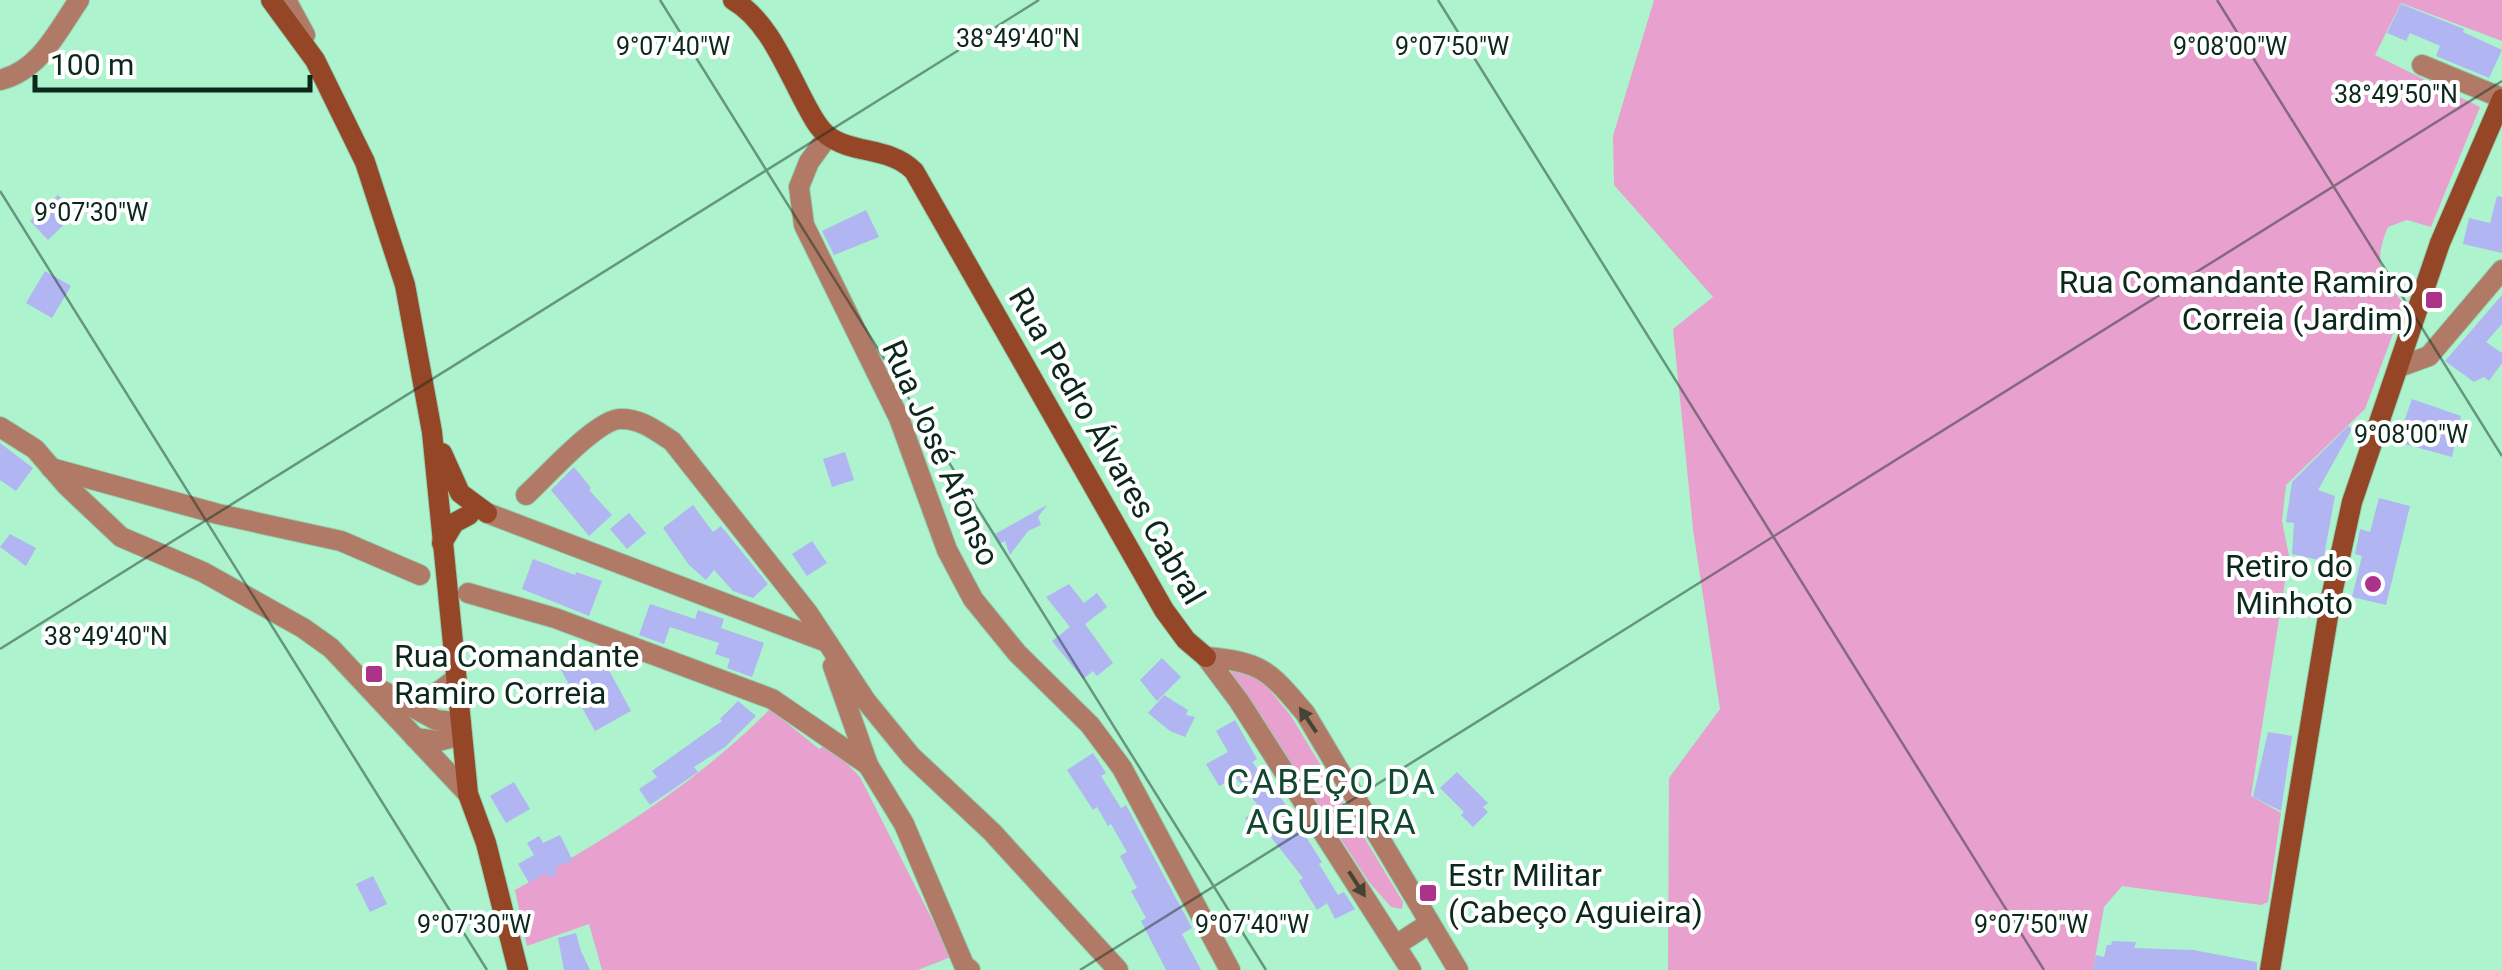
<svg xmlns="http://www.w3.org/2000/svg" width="2502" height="970" font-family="Roboto,sans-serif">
  <rect width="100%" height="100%" fill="#adf3ce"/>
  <!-- green -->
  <g fill="#e8a0ce">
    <path d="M1654,0H2502V41L2401,3L2375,55L2480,107L2431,227L2407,220L2388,227C2373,262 2380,276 2404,304L2365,409L2286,485L2282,521L2289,556L2251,796L2281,813L2268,902L2261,905L2122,886L2104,907L2093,970H1668L1669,778L1720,709L1693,529L1673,329L1713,297L1614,185L1613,136Z"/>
    <polygon points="1232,669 1260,678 1291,716 1403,902 1402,909 1391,907 1369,882 1231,672"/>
    <path d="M770,709L819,749L828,744L860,777L951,957L918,970H602L589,924L527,946L515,890C604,841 699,782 770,709Z"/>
  </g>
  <!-- building -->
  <g fill="#b1b5f2">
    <polygon points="2401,4 2464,29 2463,32 2502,50 2489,78 2436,56 2440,46 2410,33 2406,41 2387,33"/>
    <polygon points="58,195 76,213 48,240 30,221"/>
    <polygon points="2497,196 2502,197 2502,253 2463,244 2469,218 2490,223"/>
    <polygon points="866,210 879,237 834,255 822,231"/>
    <polygon points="45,271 71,286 52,318 26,303"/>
    <polygon points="2502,295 2502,324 2486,342 2502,353 2502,363 2489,381 2484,377 2474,382 2445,361"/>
    <polygon points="2412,399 2461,416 2452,457 2397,442"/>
    <polygon points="2348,426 2352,429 2318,490 2335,496 2323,561 2292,554 2294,523 2286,522 2292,482"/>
    <polygon points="0,443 33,468 16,491 0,480"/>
    <polygon points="845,452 854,480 832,487 823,459"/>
    <polygon points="574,467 591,488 589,490 612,515 589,536 551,490"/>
    <polygon points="2379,498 2410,506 2386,605 2352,597 2362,556 2355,554 2360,529 2370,532"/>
    <polygon points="693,505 713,532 721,526 768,584 753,598 733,591 714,570 706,580 689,565 663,528"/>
    <polygon points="1047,505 1038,517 1041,525 1028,531 1010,555 1005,541 1000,543 995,534"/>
    <polygon points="629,513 646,533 627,549 610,529"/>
    <polygon points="10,534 36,548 26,566 0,547"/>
    <polygon points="812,541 827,563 807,576 792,554"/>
    <polygon points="533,559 575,575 576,572 602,581 589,616 522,589"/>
    <polygon points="1069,584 1084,603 1097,593 1107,607 1085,624 1113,663 1097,676 1093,671 1083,679 1052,641 1070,627 1046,597"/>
    <polygon points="650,604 695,619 698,610 724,619 721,628 764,643 752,677 727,668 730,659 715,654 719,643 670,627 664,644 639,635"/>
    <polygon points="598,650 631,711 595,731 561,670"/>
    <polygon points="1162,658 1181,677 1157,701 1140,680"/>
    <polygon points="1164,695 1188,710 1186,715 1195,717 1185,737 1170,731 1148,713"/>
    <polygon points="738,701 756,716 725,747 694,767 698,772 650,805 639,789 657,777 652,771 722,721 720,719"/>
    <polygon points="1235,720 1257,759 1252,762 1283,801 1322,862 1319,864 1338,895 1344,892 1355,909 1335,919 1327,903 1317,910 1299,881 1303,878 1263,827 1256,832 1245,818 1260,808 1236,778 1219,786 1206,764 1228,752 1216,731"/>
    <polygon points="2268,732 2292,736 2281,811 2253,797"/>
    <polygon points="1093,753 1106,773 1101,776 1121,808 1126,805 1192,928 1182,934 1201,970 1166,970 1141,921 1146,918 1131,891 1137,888 1120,856 1127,852 1111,824 1108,826 1097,807 1093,810 1067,770"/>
    <polygon points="1457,772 1488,803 1483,807 1488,812 1473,827 1461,815 1464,812 1440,788"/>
    <polygon points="514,782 530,809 506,823 490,796"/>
    <polygon points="560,835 573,861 555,867 558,874 549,878 546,873 529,883 518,864 534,855 527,843 539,836 543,843"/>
    <polygon points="373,876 387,904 370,912 356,884"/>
    <polygon points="576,933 581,951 590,970 564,970 558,938"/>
    <polygon points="2112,941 2136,942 2134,948 2193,950 2257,962 2257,970 2093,970 2096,955 2104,957 2107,945 2111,945"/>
  </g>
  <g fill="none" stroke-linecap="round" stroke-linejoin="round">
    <defs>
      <g id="street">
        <polyline points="286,0 305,35"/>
        <polyline points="2422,65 2502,98"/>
        <path d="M0,80C40,70 57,32 79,0"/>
        <polyline points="828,136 809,162 799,187 804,225 899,418 947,550 973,599 1017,653 1090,725 1122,768 1230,970"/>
        <polyline points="2399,367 2429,356 2502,270"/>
        <polyline points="0,427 35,449 67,486 121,537 203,572 303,628 331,648 468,794"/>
        <polyline points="51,468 218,514 341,541 420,575"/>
        <path d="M526,495C546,477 596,420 620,419C640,418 656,431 672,441L808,613L866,701L911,756L992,832L1118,970"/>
        <polyline points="487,513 824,641"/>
        <polyline points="468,593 555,618 772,699 868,765"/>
        <path d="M1206,657C1263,662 1269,671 1305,713L1458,970"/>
        <polyline points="1206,657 1239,701 1411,970"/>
        <polyline points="833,666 868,765 904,824 964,965 970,970"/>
        <polyline points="383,691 436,720 461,723"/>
        <path d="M401,702C424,703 439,693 456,678"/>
        <polyline points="415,738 438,741 462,735"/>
        <polyline points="1396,945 1430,923"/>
      </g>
      <g id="secondary">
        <polyline points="271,0 315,60 365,162 405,285 432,432 468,794 486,843 518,970"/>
        <path d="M733,0C768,20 786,68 805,103C811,114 817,127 827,135C853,155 889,146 914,171L1164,610L1186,640L1206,657"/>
        <polyline points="442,453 460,493 487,513"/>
        <polyline points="442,543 454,523 469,515"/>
        <polyline points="2270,970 2331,598 2352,502 2440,243 2502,99"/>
      </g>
    </defs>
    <!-- street casing -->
    <use href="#street" stroke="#90ceae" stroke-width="22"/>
    <!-- secondary casing -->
    <use href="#secondary" stroke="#90ceae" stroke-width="22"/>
    <!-- street -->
    <use href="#street" stroke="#b17a66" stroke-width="20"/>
    <!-- secondary -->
    <use href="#secondary" stroke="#944627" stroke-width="20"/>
  </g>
  <!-- one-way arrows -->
  <defs><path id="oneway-solid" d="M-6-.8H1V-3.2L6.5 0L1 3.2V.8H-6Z" transform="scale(2.5)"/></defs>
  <g fill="#454535">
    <use href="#oneway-solid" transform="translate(1308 720) rotate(-124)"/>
    <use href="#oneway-solid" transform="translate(1357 884) rotate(57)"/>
  </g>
  <!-- ticks -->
  <path fill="none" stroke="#0b281b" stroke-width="2.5" stroke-opacity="0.45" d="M660,0L1266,970M1438,0L2044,970M2217,0L2502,456M0,191L487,970M0,649L1039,0M1080,970L2502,81"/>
  <!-- markers -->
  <g fill="#ab3389" stroke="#fff" stroke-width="4">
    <rect x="2424" y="290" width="20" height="20" rx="5"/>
    <circle cx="2373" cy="584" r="10"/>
    <rect x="364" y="664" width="20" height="20" rx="5"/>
    <rect x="1418" y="883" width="20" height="20" rx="5"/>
  </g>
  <g text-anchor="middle" stroke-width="8" stroke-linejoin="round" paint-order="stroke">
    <!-- poi labels -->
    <g font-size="32" fill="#0b281b" stroke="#fff" text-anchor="end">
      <text x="2414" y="293">Rua Comandante Ramiro<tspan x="2414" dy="37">Correia (Jardim)</tspan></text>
      <text x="2353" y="577">Retiro do<tspan x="2353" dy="37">Minhoto</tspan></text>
      <text x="394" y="667" text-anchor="start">Rua Comandante<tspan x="394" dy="37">Ramiro Correia</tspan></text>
      <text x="1448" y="886" text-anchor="start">Estr Militar<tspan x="1448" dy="37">(Cabeço Aguieira)</tspan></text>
    </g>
    <!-- street labels -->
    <g font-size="32" fill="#0b281b" stroke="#fff">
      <text transform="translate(1107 446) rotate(60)" y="11">Rua Pedro Álvares Cabral</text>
      <text transform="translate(941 453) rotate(66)" y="11">Rua José Afonso</text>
    </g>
    <!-- neighbourhood labels -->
    <g font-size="35" letter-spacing="2.5" fill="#114730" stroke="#fff">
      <text x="1332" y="794">CABEÇO DA<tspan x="1332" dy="40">AGUIEIRA</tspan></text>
    </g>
  </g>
  <g font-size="25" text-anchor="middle" fill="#0b281b" stroke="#fff" stroke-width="8" stroke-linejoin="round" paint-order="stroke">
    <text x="1018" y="47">38°49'40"N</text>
    <text x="673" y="55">9°07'40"W</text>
    <text x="1452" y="55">9°07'50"W</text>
    <text x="2230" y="55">9°08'00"W</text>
    <text x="2396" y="103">38°49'50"N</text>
    <text x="91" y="221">9°07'30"W</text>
    <text x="2411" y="443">9°08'00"W</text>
    <text x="106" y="645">38°49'40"N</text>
    <text x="474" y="933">9°07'30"W</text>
    <text x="1252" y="933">9°07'40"W</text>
    <text x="2031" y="933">9°07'50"W</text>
  </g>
  <!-- scale -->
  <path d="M35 75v15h275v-15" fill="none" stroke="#0b281b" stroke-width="5"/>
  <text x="50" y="75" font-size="30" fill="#0b281b" stroke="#ffffff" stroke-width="8" paint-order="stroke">100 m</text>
</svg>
